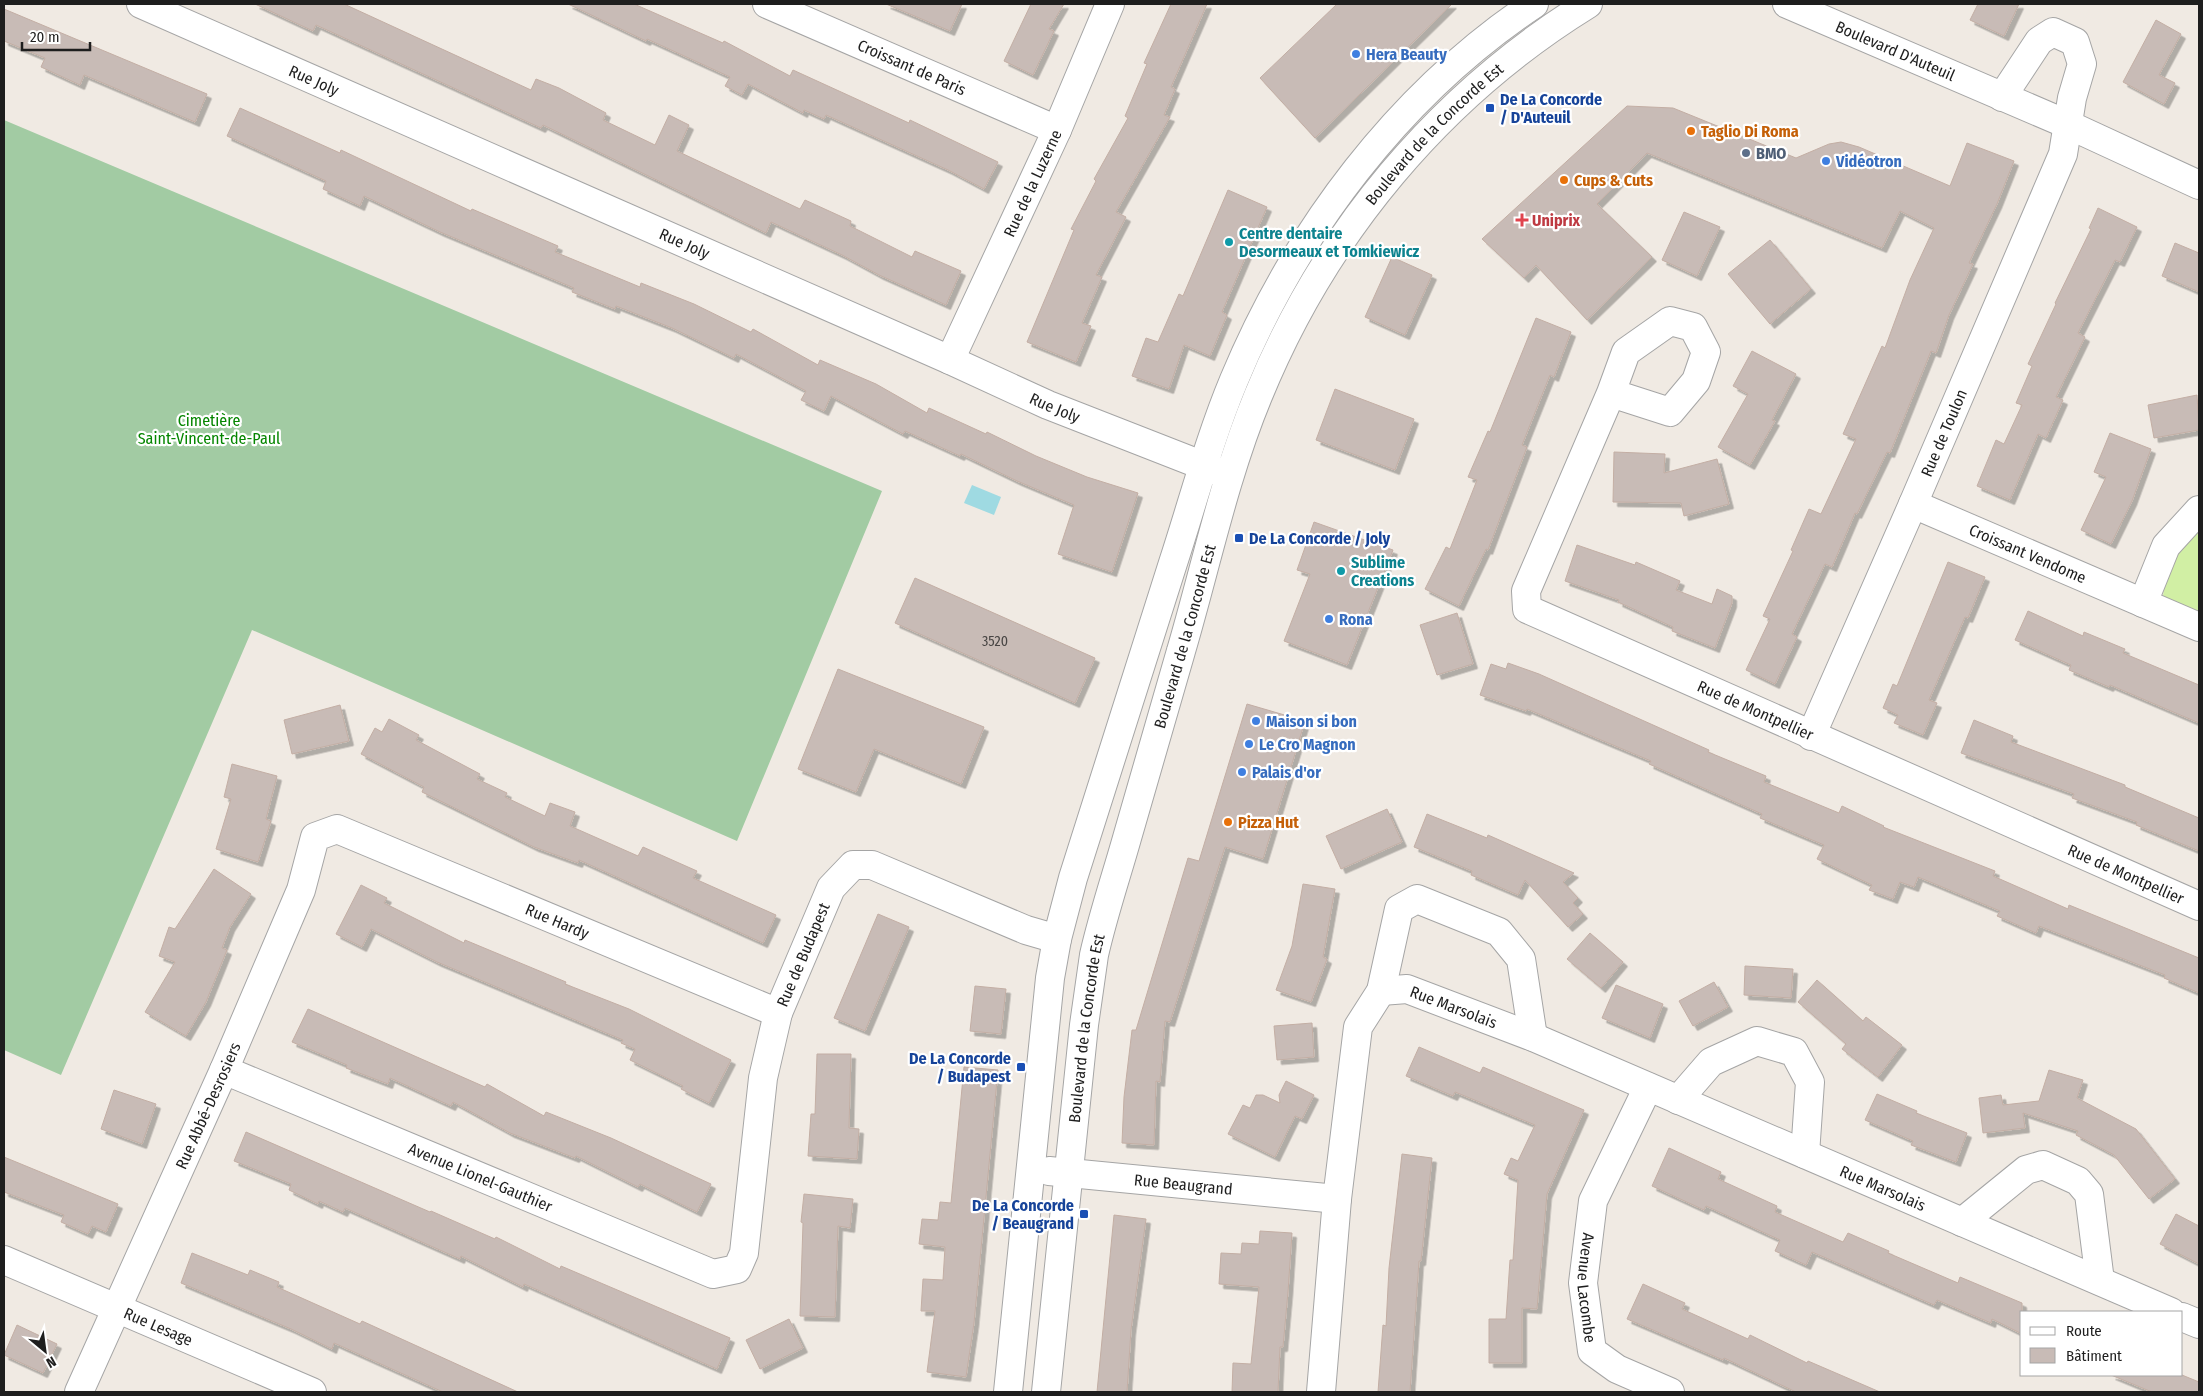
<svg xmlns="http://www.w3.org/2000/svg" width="2203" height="1396" font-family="'Fira Sans Condensed',sans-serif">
  <defs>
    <filter id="shadow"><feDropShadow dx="4.5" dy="4.5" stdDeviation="0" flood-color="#0004"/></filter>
  </defs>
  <rect width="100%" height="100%" fill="#f0eae3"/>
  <!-- grass -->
  <path fill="#d1efa4" d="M2199,521V619L2163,599C2163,575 2183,538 2199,521Z"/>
  <!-- cemetery -->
  <polygon fill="#a2cba3" points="4,120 882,491 737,841 252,630 61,1075 4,1050"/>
  <!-- water -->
  <polygon fill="#9fdae2" points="972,485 1001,497 994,515 964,503"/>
  <!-- building -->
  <g fill="#c8bbb6" stroke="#c3aea4" filter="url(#shadow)">
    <polygon points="255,4 344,4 531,90 536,79 559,88 606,113 603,120 655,145 669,115 689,125 677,151 800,209 805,200 851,221 850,226 912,257 915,251 961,271 946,305 879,275 842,255 771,222 766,233 543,125 541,128 316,25 313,31"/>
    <polygon points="568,4 634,4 723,43 724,41 790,76 793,70 909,123 910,120 998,162 984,189 948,170 826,115 824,119 804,110 803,113 748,84 742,95 725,86 730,77 647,39 646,41"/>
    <polygon points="886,4 962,4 950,31"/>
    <polygon points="1031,4 1064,4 1049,29 1054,31 1033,75 1004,61"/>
    <polygon points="1171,4 1207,4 1171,87 1175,89 1164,115 1170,117 1116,212 1126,217 1096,275 1102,277 1082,323 1091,326 1076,362 1027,342 1074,230 1071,229 1096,181 1094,179 1128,118 1125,116 1147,64 1144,63"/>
    <polygon points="1337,4 1452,4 1315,138 1260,78"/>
    <polygon points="1978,4 2019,4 2004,36 1970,20"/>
    <polygon points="4,9 207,94 195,122 84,75 80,85 41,67 45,58 4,41"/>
    <polygon points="2156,20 2181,34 2159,75 2175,83 2164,104 2123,82"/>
    <polygon points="1627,106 1673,108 1796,158 1829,144 1841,142 1859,147 1950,186 1967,143 2014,161 1997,204 1969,263 1973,264 1949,315 1936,353 1931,351 1890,453 1887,452 1857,514 1855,513 1832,567 1825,564 1792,634 1797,637 1775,684 1746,670 1770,619 1763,616 1793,551 1791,550 1809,509 1821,514 1856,439 1843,434 1882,346 1885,348 1910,280 1934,228 1900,211 1882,248 1647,153 1597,204 1652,257 1587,320 1536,265 1524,278 1482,239"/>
    <polygon points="240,108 340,153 341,150 471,211 472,209 558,246 555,252 640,287 641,283 694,304 751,332 753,329 818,365 820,360 876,384 927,413 929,408 986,434 987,432 1036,456 1087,477 1138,493 1112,572 1058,554 1074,505 1017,481 961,454 960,456 905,431 903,434 831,396 824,411 801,400 806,391 736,354 734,358 672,328 616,306 615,309 572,292 574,288 440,232 364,196 360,206 323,189 326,181 227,136"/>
    <polygon points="1228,190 1267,207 1222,312 1227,315 1210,356 1184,345 1169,389 1132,376 1146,338 1158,342 1179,294 1183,296"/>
    <polygon points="2098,208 2137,227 2120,262 2115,260 2078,333 2085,337 2056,397 2063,400 2046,438 2038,434 2010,500 1977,486 1996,440 2004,444 2022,405 2016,403 2032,366 2028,364 2056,304 2055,303 2091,229 2089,228"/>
    <polygon points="1684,212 1720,227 1697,276 1662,260"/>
    <polygon points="1770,240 1811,289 1770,324 1728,274"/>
    <polygon points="2175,243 2199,253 2199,292 2162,276"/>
    <polygon points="1392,257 1432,275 1405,335 1365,317"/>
    <polygon points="1536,318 1571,332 1554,377 1550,375 1522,445 1527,447 1488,550 1486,549 1459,606 1425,589 1446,547 1450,549 1477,480 1468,477 1488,431 1490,432"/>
    <polygon points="1752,351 1796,374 1772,420 1775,421 1750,465 1718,447 1748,394 1733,386"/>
    <polygon points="1335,389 1414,419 1395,470 1316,440"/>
    <polygon points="2197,395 2199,430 2154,438 2148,405"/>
    <polygon points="2110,433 2151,449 2132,501 2111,544 2081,530 2106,477 2094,472"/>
    <polygon points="1614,452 1665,454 1664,473 1717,459 1729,504 1684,516 1681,503 1613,502"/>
    <polygon points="1314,522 1393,550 1347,665 1284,641 1310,574 1297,570"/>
    <polygon points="1577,545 1635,565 1636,562 1680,581 1676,590 1712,604 1717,589 1732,596 1732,603 1715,648 1672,631 1673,627 1618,602 1619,600 1565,581"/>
    <polygon points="1948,562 1985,577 1968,618 1965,617 1929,700 1937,703 1923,735 1894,723 1898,715 1883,708 1893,684 1897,686"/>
    <polygon points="915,578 1095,658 1075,703 895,623"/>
    <polygon points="2028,611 2083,636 2084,632 2125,649 2123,653 2199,685 2199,723 2110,685 2109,687 2069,670 2071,665 2015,640"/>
    <polygon points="1457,613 1473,664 1437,675 1420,625"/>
    <polygon points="1508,663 1539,674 1709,750 1708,752 1766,776 1764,782 1839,813 1842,806 1884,826 1883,827 1995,871 1993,876 2068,909 2069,905 2199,958 2199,993 2164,978 2165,975 2039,926 2036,933 1997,916 2000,911 1918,877 1914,887 1900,882 1893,899 1869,890 1872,885 1817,859 1824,845 1760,818 1762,814 1649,764 1651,761 1527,709 1526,711 1480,695 1491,664 1506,669"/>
    <polygon points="838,669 984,727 961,784 874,749 856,792 798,769"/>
    <polygon points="1247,704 1305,721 1263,859 1225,847 1170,1022 1165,1021 1160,1082 1156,1081 1154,1145 1122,1143 1124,1097 1132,1030 1136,1030 1188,858 1199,861"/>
    <polygon points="340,705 349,741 292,754 284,720"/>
    <polygon points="389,719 419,735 416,740 480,774 477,779 507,793 505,797 545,816 550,803 575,812 570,826 638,856 643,847 697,871 693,878 776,915 763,943 579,860 578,863 534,847 422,792 424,787 361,754 375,728 382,732"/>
    <polygon points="1974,720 2013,736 2011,742 2125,785 2125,787 2199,818 2199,851 2136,825 2137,822 2072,798 2074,794 1961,753"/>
    <polygon points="232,764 277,776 266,819 271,821 258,862 216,849 231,799 224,797"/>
    <polygon points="1387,809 1402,842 1341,869 1326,836"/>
    <polygon points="1427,814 1487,838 1488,835 1574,873 1563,882 1578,898 1573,903 1583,914 1568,927 1525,880 1518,895 1471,875 1472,871 1414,847"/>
    <polygon points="214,869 251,894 230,927 222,948 227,950 206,1002 186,1036 145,1012 175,962 159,956 169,927 175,929"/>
    <polygon points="1303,884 1335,889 1323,957 1327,959 1311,1002 1276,990 1292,946"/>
    <polygon points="361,885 387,898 384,903 464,943 465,940 566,982 565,984 629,1009 731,1060 709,1103 681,1089 683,1086 630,1060 635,1049 621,1043 623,1040 437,962 371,929 362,947 336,934"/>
    <polygon points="878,914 909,927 865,1031 834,1018"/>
    <polygon points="1590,933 1623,962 1601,988 1567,959"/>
    <polygon points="1745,966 1793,969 1791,998 1744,995"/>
    <polygon points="1817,980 1863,1021 1866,1017 1902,1045 1878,1077 1842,1049 1846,1044 1798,1002"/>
    <polygon points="1714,982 1728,1007 1693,1026 1679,1001"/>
    <polygon points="1616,985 1663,1004 1650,1038 1602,1018"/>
    <polygon points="975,986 1006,989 1001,1034 970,1031"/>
    <polygon points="308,1009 485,1087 487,1084 544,1116 546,1112 611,1138 711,1184 697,1212 640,1184 638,1187 576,1156 575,1158 510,1133 453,1102 451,1106 390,1078 388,1084 346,1068 347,1065 292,1042"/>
    <polygon points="1312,1023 1314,1057 1277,1060 1274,1026"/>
    <polygon points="1419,1047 1480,1073 1483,1067 1584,1110 1547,1194 1537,1309 1522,1308 1522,1363 1489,1363 1489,1319 1506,1319 1510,1260 1513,1260 1518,1180 1504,1174 1511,1158 1518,1161 1535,1125 1455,1092 1453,1096 1406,1076"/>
    <polygon points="817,1054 851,1054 849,1128 859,1129 857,1159 808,1156 811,1114 815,1114"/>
    <polygon points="964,1067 998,1070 974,1323 966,1377 927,1372 935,1311 921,1311 923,1279 943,1280 945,1247 919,1244 922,1219 938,1220 940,1202 951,1203"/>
    <polygon points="2049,1070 2083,1080 2077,1098 2136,1129 2175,1179 2149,1199 2114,1155 2076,1135 2078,1131 2023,1113 2025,1128 1983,1133 1979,1098 2001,1095 2003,1105 2039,1101"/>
    <polygon points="1286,1081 1314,1095 1302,1119 1295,1116 1275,1157 1228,1134 1243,1105 1250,1108 1256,1095 1263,1095 1280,1103 1279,1095"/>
    <polygon points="114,1090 156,1104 142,1144 101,1129"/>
    <polygon points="1877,1094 1917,1111 1916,1113 1967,1133 1956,1162 1911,1145 1913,1141 1865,1120"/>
    <polygon points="246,1132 430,1212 431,1211 495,1239 496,1237 560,1269 561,1266 730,1338 717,1369 524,1284 523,1287 461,1256 460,1259 345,1208 343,1212 319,1201 318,1204 289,1190 291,1184 234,1161"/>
    <polygon points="1669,1148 1721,1172 1718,1179 1777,1206 1775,1212 1843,1242 1848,1233 1889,1251 1888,1253 1958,1283 1960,1277 2022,1303 2022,1334 1992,1319 1991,1323 1937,1300 1934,1305 1812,1252 1806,1265 1775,1251 1780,1240 1706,1206 1704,1210 1652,1186"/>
    <polygon points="1402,1154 1432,1158 1421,1261 1419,1261 1410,1392 1378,1392 1383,1325 1386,1326 1389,1268"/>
    <polygon points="4,1157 118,1204 106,1232 92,1226 88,1234 61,1222 64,1215 4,1192"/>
    <polygon points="804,1194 853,1199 850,1228 838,1226 835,1317 800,1316 803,1223 801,1222"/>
    <polygon points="2176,1214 2199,1226 2199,1264 2160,1244"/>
    <polygon points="1114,1215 1146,1219 1131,1330 1127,1392 1097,1392"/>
    <polygon points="1260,1231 1292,1233 1288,1292 1283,1347 1280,1347 1278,1392 1232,1392 1233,1363 1251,1364 1259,1287 1219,1284 1221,1253 1241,1254 1242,1243 1259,1244"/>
    <polygon points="192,1253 248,1275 250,1270 279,1282 277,1287 360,1324 362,1321 518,1392 443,1392 334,1343 332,1349 291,1329 181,1283"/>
    <polygon points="1643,1284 1685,1303 1682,1309 1748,1339 1750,1335 1807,1363 1808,1361 1880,1392 1796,1392 1724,1358 1723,1360 1627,1319"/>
    <polygon points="789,1319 803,1348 760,1369 746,1340"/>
    <polygon points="17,1325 57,1344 43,1373 4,1355"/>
    <polygon points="2111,1375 2182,1375 2199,1382 2199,1392 2152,1392"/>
  </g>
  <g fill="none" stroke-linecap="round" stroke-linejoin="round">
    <defs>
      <g id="minor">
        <path id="s1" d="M141,4L950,360L1048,405L1222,473"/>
        <path id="s2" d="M767,4L1057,130"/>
        <path id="s3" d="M1787,4L2069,125L2199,185"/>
        <path id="s4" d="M950,360L1057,130L1110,4"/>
        <path id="s5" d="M1611,393L1670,412L1696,381L1706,352L1693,327L1670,321L1626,352L1611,393L1526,591L1527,609L2199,906"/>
        <path id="s6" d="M1913,504L2199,627"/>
        <polyline points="2143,603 2166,546 2199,510"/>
        <path id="s7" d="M1811,736L1913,504L2063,154L2072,98L2082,64L2075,42L2053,32L2039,41L2002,97"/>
        <path id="s8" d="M1381,991L1407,989L1533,1037L2171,1312"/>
        <path id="s9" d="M224,1070L713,1274L737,1269L744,1253L763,1078L778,1013L831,888L853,865H872L1026,930L1057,939"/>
        <path id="s10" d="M1648,1087L1593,1201L1583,1283L1592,1351L1617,1369L1670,1392"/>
        <polyline points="1678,1100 1711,1062 1757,1041 1794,1052 1810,1082 1805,1154"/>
        <path id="s11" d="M1049,1171L1337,1199"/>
        <polyline points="1962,1222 2026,1170 2043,1165 2078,1181 2089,1194 2100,1281"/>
        <path id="s12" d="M4,1260L312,1392"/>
        <polyline points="2182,1317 2199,1324"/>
        <path id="s13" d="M79,1392L224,1070L301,890L315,837L337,829L778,1013"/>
        <path d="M1008,1392L1050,978L1057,939L1073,878C1106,773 1139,668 1173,563C1193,502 1209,440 1234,380C1296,231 1399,94 1534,4"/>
        <path id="s14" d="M1046,1392L1084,1025L1094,955C1103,915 1116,877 1127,838C1145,775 1163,713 1181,651C1206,566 1224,478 1258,396C1324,234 1439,96 1588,4"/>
        <polyline points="1321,1392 1337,1199 1358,1027 1381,991 1399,909 1417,899 1499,932 1521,959 1533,1037"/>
      </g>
    </defs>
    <!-- minor casing -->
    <use href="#minor" stroke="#a5a5a5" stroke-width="30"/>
    <!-- minor -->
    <use href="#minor" stroke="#fff" stroke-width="28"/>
  </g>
  <!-- markers -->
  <g fill="#3f7fe0" stroke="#fff" stroke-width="2">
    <circle cx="1356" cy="54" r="5"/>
    <circle cx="1826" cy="161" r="5"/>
    <circle cx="1329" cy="619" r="5"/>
    <circle cx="1256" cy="721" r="5"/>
    <circle cx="1249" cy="744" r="5"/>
    <circle cx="1242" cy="772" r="5"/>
  </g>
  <g fill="#1a4fb4" stroke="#fff" stroke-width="2">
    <rect x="1485" y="103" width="10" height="10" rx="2.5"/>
    <rect x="1234" y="533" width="10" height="10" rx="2.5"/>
    <rect x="1016" y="1062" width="10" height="10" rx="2.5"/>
    <rect x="1079" y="1209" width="10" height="10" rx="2.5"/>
  </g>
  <g fill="#e8710a" stroke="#fff" stroke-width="2">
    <circle cx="1691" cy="131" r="5"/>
    <circle cx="1564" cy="180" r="5"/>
    <circle cx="1228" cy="822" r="5"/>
  </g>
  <circle fill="#5c6f8a" stroke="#fff" stroke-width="2" cx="1746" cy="153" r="5"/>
  <path fill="#e0444e" stroke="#fff" stroke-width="2" d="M1519.5 212.5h5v5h5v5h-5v5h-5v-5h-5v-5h5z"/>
  <g fill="#0f9aa8" stroke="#fff" stroke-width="2">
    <circle cx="1229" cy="242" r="5"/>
    <circle cx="1341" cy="571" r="5"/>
  </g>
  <g text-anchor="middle" stroke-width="4.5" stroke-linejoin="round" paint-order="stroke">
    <!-- number labels -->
    <g font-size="14" fill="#484544">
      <text x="995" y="646">3520</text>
    </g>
    <!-- street labels -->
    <g font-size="16" fill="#1e1e1e" stroke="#fff">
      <text dy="6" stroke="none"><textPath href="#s3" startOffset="118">Boulevard D'Auteuil</textPath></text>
      <text dy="6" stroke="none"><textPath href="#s2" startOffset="158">Croissant de Paris</textPath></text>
      <text dy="6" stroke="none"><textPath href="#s1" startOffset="189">Rue Joly</textPath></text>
      <text dy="6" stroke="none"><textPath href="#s14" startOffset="1341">Boulevard de la Concorde Est</textPath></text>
      <text dy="6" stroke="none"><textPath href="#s4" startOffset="195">Rue de la Luzerne</textPath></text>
      <text dy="6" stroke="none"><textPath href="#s1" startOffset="594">Rue Joly</textPath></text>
      <text dy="6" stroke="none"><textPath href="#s1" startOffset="999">Rue Joly</textPath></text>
      <text dy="6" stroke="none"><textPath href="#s7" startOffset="331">Rue de Toulon</textPath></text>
      <text dy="6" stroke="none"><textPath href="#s6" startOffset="125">Croissant Vendome</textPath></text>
      <text dy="6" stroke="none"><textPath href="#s14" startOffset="771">Boulevard de la Concorde Est</textPath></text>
      <text dy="6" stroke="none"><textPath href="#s5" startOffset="766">Rue de Montpellier</textPath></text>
      <text dy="6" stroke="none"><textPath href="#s5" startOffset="1171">Rue de Montpellier</textPath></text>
      <text dy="6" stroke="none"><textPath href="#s13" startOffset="866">Rue Hardy</textPath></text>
      <text dy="6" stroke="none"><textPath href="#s9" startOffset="878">Rue de Budapest</textPath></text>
      <text dy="6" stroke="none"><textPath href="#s8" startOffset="76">Rue Marsolais</textPath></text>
      <text dy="6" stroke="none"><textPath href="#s14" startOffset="366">Boulevard de la Concorde Est</textPath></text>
      <text dy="6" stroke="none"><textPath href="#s13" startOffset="314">Rue Abbé-Desrosiers</textPath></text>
      <text dy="6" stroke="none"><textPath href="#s9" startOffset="278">Avenue Lionel-Gauthier</textPath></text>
      <text dy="6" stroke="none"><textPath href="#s11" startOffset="135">Rue Beaugrand</textPath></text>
      <text dy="6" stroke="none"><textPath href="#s8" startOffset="542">Rue Marsolais</textPath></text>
      <text dy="6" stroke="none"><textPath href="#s10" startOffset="214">Avenue Lacombe</textPath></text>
      <text dy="6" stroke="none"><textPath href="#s12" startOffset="168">Rue Lesage</textPath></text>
    </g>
    <!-- shop labels -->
    <g font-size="16" font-weight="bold" fill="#366cbe" stroke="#fff" text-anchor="start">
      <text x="1366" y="60">Hera Beauty</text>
      <text x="1836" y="167">Vidéotron</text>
      <text x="1339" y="625">Rona</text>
      <text x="1266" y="727">Maison si bon</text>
      <text x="1259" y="750">Le Cro Magnon</text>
      <text x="1252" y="778">Palais d'or</text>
    </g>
    <!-- transit labels -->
    <g font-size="16" font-weight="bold" fill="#164399" stroke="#fff" text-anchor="start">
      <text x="1500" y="105">De La Concorde<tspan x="1500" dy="18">/ D'Auteuil</tspan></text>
      <text x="1249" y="544">De La Concorde / Joly</text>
      <text x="1011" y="1064" text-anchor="end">De La Concorde<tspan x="1011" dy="18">/ Budapest</tspan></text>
      <text x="1074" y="1211" text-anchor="end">De La Concorde<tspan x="1074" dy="18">/ Beaugrand</tspan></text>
    </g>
    <!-- food labels -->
    <g font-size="16" font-weight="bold" fill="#c56008" stroke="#fff" text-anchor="start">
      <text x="1701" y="137">Taglio Di Roma</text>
      <text x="1574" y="186">Cups &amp; Cuts</text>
      <text x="1238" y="828">Pizza Hut</text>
    </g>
    <!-- service labels -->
    <g font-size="16" font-weight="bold" fill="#4e5e75" stroke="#fff" text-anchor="start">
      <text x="1756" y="159">BMO</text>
    </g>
    <!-- health labels -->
    <g font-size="16" font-weight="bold" fill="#be3a42" stroke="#fff" text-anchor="start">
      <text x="1532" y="226">Uniprix</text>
    </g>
    <!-- culture labels -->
    <g font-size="16" font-weight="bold" fill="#0d838f" stroke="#fff" text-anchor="start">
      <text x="1239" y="239">Centre dentaire<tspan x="1239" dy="18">Desormeaux et Tomkiewicz</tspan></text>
      <text x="1351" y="568">Sublime<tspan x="1351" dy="18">Creations</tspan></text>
    </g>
    <!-- park labels -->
    <g font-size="16" fill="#058601" stroke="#fff">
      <text x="209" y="426">Cimetière<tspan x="209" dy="18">Saint-Vincent-de-Paul</tspan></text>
    </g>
  </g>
  <!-- border -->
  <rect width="2203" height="1396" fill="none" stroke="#1e1e1e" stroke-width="10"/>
  <!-- legend -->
  <rect x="2020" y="1311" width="162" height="65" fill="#ffffff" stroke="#a5a5a5"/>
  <rect x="2030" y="1327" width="25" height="8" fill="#ffffff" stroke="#a5a5a5"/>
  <text x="2066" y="1336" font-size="15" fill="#1e1e1e">Route</text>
  <rect x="2030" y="1348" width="25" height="15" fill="#c8bbb6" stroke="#a5a5a5"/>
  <text x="2066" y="1361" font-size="15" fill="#1e1e1e">Bâtiment</text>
  <!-- north arrow -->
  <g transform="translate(45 1351) rotate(151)" stroke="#ffffff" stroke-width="4" paint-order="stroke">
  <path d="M0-4L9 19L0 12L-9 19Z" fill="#1e1e1e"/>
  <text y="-8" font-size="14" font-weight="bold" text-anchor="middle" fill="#1e1e1e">N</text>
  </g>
  <!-- scale -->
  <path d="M22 42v8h68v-8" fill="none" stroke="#1e1e1e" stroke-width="2.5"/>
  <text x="30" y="42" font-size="15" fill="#1e1e1e" stroke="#ffffff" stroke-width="4" paint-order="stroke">20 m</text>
</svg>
